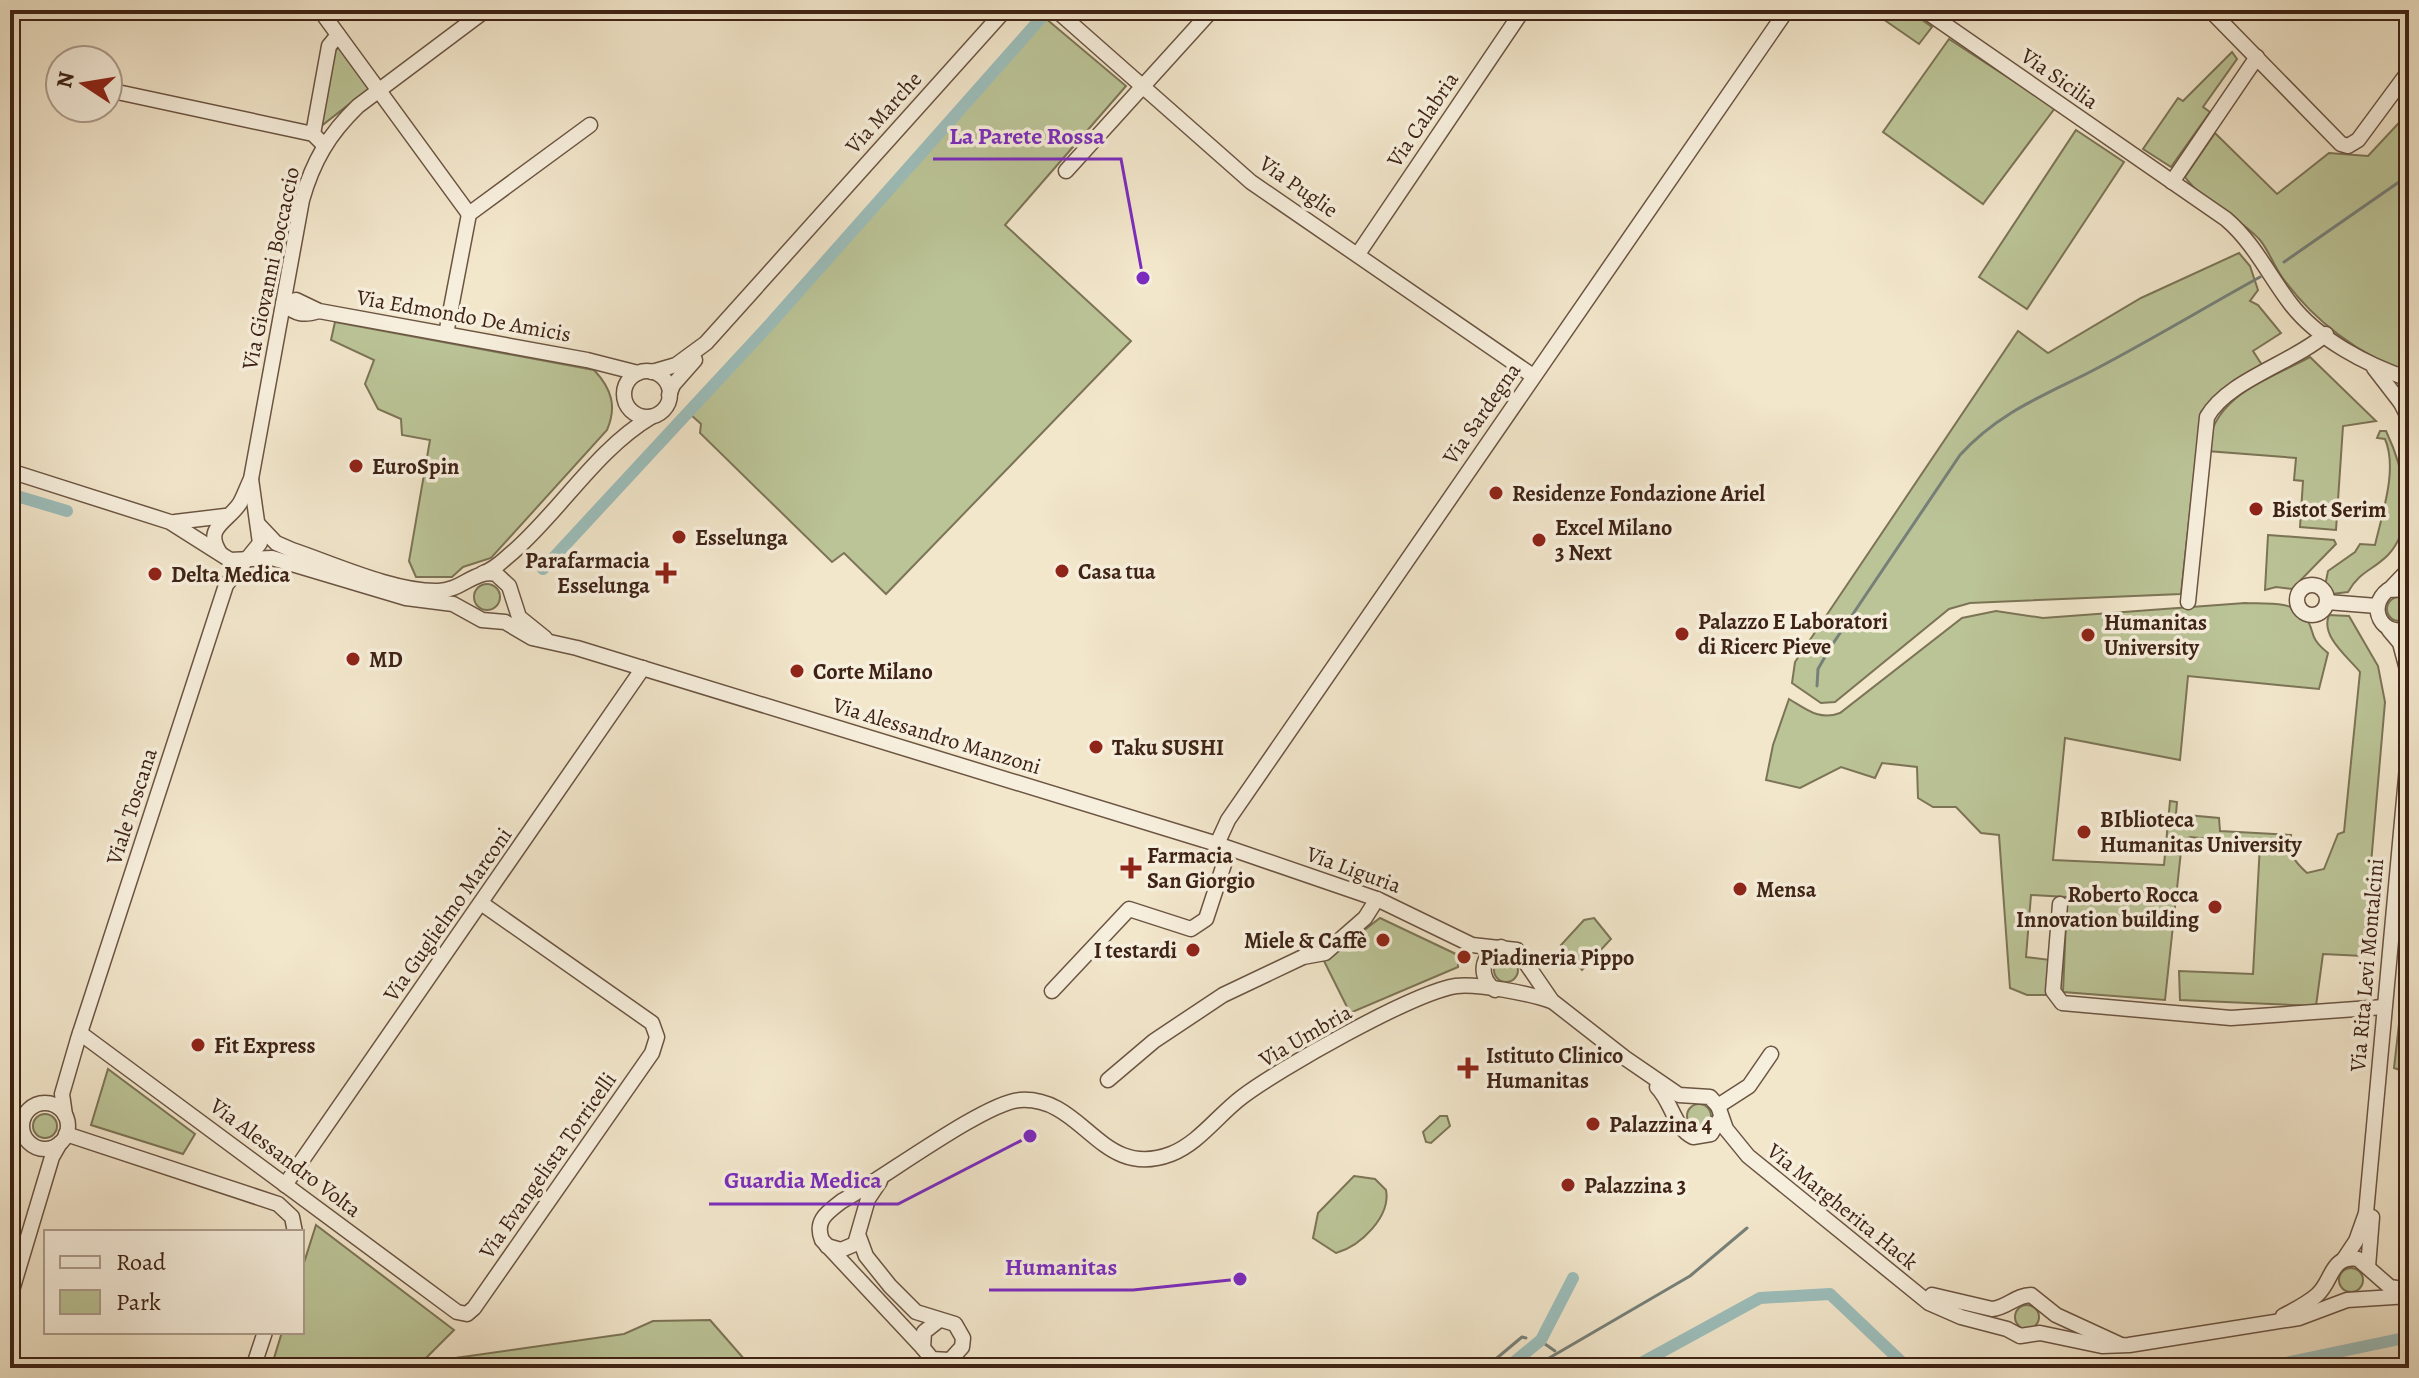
<svg xmlns="http://www.w3.org/2000/svg" width="2419" height="1378" font-family="Alegreya,serif">
  <rect width="100%" height="100%" fill="#f2e6cb"/>
  <filter id="stains"><feTurbulence type="fractalNoise" baseFrequency=".0025" numOctaves="4"/><feColorMatrix values="0 0 0 0 .2 0 0 0 0 .09 0 0 0 0 .02 0 0 0 .5 -.17"/></filter>
  <radialGradient id="worn" r=".72"><stop offset=".6" stop-color="#630" stop-opacity="0"/><stop offset="1" stop-color="#630" stop-opacity=".3"/></radialGradient>
  <!-- green -->
  <g fill="#bbc497" stroke="#7c7456" stroke-width="2">
    <polygon points="1870,10 1908,10 1932,27 1919,44"/>
    <polygon points="1044,17 1126,86 1005,225 1131,341 886,594 844,553 832,562 700,433 701,424 691,415"/>
    <polygon points="1949,39 2055,108 1983,204 1883,132"/>
    <polygon points="341,46 371,87 320,127 334,51"/>
    <polygon points="2232,52 2237,59 2203,107 2210,112 2171,167 2143,149 2178,98 2183,101"/>
    <path d="M2409,112V372C2359,356 2313,320 2282,277C2274,266 2269,251 2260,240C2237,215 2205,204 2185,177L2215,133L2277,194L2329,153L2368,156Z"/>
    <polygon points="2076,130 2124,162 2027,309 1979,277"/>
    <polygon points="2239,253 2250,266 2258,290 2250,301 2258,305 2281,333 2253,351 2262,365 2223,389 2201,412 2181,594 1970,603 1949,609 1835,702 1821,703 1792,683 1795,662 2018,331 2048,353 2141,298"/>
    <path d="M335,322L594,370C612,389 617,407 607,430L491,558L463,567L452,577H416L409,561L430,440L402,435L401,419L378,409L365,384L374,360L331,340Z"/>
    <path d="M2310,357L2376,421L2343,426L2336,530L2300,527L2303,481L2294,480L2296,458L2207,451C2212,396 2267,380 2310,357Z"/>
    <path d="M2380,431H2386C2402,465 2419,522 2388,555C2372,571 2360,571 2348,592L2332,594L2325,586L2328,571L2355,552L2360,544L2375,545C2382,514 2398,469 2385,439L2377,438Z"/>
    <polygon points="2268,535 2334,540 2336,544 2292,589 2276,587 2265,590"/>
    <circle cx="487" cy="597" r="13"/>
    <circle cx="2399" cy="609" r="12"/>
    <path d="M2245,603C2264,604 2292,600 2305,617C2317,632 2306,635 2328,653L2319,689L2188,676L2180,760L2065,738L2053,860L2164,865L2170,801L2177,802L2176,814L2219,818L2220,831L2291,835C2287,853 2294,861 2307,873L2324,869L2338,834L2344,832L2360,672C2348,657 2320,636 2329,615L2349,616L2378,666L2385,702L2363,956L2323,954L2316,1006L2180,1000L2179,971L2253,974L2260,844L2190,837L2182,842L2165,1000L2063,992L2067,897L2031,895L2026,957L2051,960L2046,995H2027L2010,988L1999,835L1981,833L1956,807H1933L1918,798L1917,767L1882,763L1875,778L1841,767L1800,788L1766,780L1773,745L1789,699C1806,709 1819,721 1840,713L1962,618L1996,611L2043,618Z"/>
    <polygon points="1380,918 1458,955 1458,967 1350,1013 1324,961"/>
    <polygon points="1594,918 1611,939 1582,970 1561,945 1584,920"/>
    <polygon points="2409,936 2409,1073 2394,1068"/>
    <circle cx="1506" cy="970" r="12"/>
    <polygon points="108,1069 195,1134 183,1154 91,1125"/>
    <circle cx="1699" cy="1116" r="12"/>
    <circle cx="45" cy="1126" r="12"/>
    <polygon points="1440,1116 1447,1116 1450,1126 1431,1143 1426,1142 1423,1132"/>
    <path d="M1354,1176L1375,1179L1386,1190C1391,1216 1361,1246 1336,1253L1313,1238L1318,1213Z"/>
    <polygon points="316,1225 454,1330 416,1368 271,1368 282,1332 302,1332 302,1269"/>
    <circle cx="2351" cy="1280" r="12"/>
    <circle cx="2027" cy="1317" r="12"/>
    <polygon points="710,1320 752,1368 421,1368 427,1362 624,1334 653,1321"/>
  </g>
  <g fill="none" stroke-linecap="round" stroke-linejoin="round">
    <!-- stream -->
    <g stroke="#768079" stroke-width="3">
      <polyline points="2284,262 2409,175"/>
      <path d="M1817,686L1818,669L1830,648L1960,455C1997,414 2040,397 2088,373C2146,343 2202,309 2260,277"/>
      <polyline points="1545,1344 1555,1351"/>
      <polyline points="1485,1368 1522,1337 1526,1338"/>
      <polyline points="1532,1368 1690,1276 1747,1228"/>
    </g>
    <!-- canal -->
    <g stroke="#9cbebb" stroke-width="12">
      <polyline points="10,494 67,511"/>
      <polyline points="543,569 770,324 1042,17"/>
      <polyline points="1507,1368 1541,1340 1573,1278"/>
      <polyline points="1595,1368 1596,1368"/>
      <polyline points="1632,1368 1760,1298 1830,1294 1908,1368"/>
      <polyline points="2262,1368 2409,1337"/>
    </g>
    <defs>
      <g id="minor">
        <polyline points="320,10 469,214"/>
        <polyline points="1056,10 1251,182 1533,376"/>
        <path d="M1924,10L2226,219C2254,243 2268,274 2290,303C2317,339 2367,365 2409,379"/>
        <polyline points="2210,10 2341,144 2348,146 2358,140 2409,71"/>
        <polyline points="108,90 313,134 324,145"/>
        <polyline points="313,134 329,46 338,35"/>
        <polyline points="1066,171 1212,10"/>
        <polyline points="2172,182 2257,57"/>
        <polyline points="1358,254 1523,10"/>
        <path d="M319,311C303,316 296,314 283,304L296,300L319,311L587,360L638,373"/>
        <polyline points="446,334 469,214 590,125"/>
        <polyline points="2374,368 2401,403"/>
        <circle cx="647" cy="394" r="23"/>
        <polyline points="652,372 676,365 706,343 1005,10"/>
        <polyline points="2409,385 2401,403 2409,419"/>
        <polyline points="669,395 673,385 695,360"/>
        <polyline points="10,471 170,522 230,560 272,558 406,598 453,604 482,620 505,622 532,638 577,648 1217,844 1377,899 1472,945 1517,950 1552,1001 1625,1058 1679,1095 1710,1097 1718,1106 1726,1129 1748,1156 1929,1303 1961,1317 2007,1329 2020,1336 2040,1333 2102,1346 2129,1345 2299,1318 2347,1300 2409,1296"/>
        <polyline points="175,522 225,516"/>
        <path d="M258,524L276,543L292,550C334,564 394,592 438,591C461,591 475,569 496,574L509,586L519,617L545,638"/>
        <path d="M220,553C203,527 228,522 240,503C244,496 247,487 251,479L302,200C313,161 329,134 358,106L486,10"/>
        <path d="M483,573C496,569 503,560 513,552C561,510 596,450 651,417"/>
        <circle cx="2312" cy="600" r="15"/>
        <polyline points="2390,589 2409,569"/>
        <path d="M2409,589L2388,590C2366,607 2382,638 2409,629"/>
        <path d="M2188,602L2207,417C2228,380 2293,363 2326,334"/>
        <polyline points="2327,602 2377,606"/>
        <polyline points="2389,630 2400,643 2409,677"/>
        <polyline points="1217,844 1228,820 1787,10"/>
        <polyline points="2060,904 2053,991 2062,1003 2231,1018 2384,1007"/>
        <path d="M1495,990C1478,977 1480,955 1501,947"/>
        <polyline points="1052,991 1129,909 1191,929 1206,919 1229,849"/>
        <polyline points="80,1033 457,1312 467,1314 474,1308 652,1053 657,1037 652,1023 481,903"/>
        <polyline points="1108,1080 1154,1041 1223,995 1303,957 1325,953 1365,918 1377,899"/>
        <path d="M1657,1087C1672,1102 1674,1128 1693,1137L1711,1134L1721,1117"/>
        <circle cx="45" cy="1126" r="23"/>
        <polyline points="1718,1106 1749,1086 1771,1054"/>
        <polyline points="65,1115 62,1094 78,1039 226,585 260,543 251,479"/>
        <polyline points="66,1134 278,1204 292,1217 295,1232"/>
        <polyline points="10,1139 23,1119"/>
        <polyline points="285,1185 643,668"/>
        <polyline points="859,1237 866,1256 890,1286 916,1312 955,1324 963,1338 962,1347 943,1368"/>
        <polyline points="827,1246 841,1250 855,1244 868,1199 880,1181"/>
        <polyline points="2344,1259 2356,1241 2366,1213 2409,745"/>
        <polyline points="2368,1267 2372,1217"/>
        <path d="M1932,1295L1992,1309C2007,1308 2016,1295 2031,1295L2056,1315L2119,1344"/>
        <polyline points="10,1297 52,1157 60,1143"/>
        <path d="M2283,1316C2294,1310 2307,1304 2317,1295C2333,1281 2330,1255 2358,1259L2390,1287L2409,1290"/>
        <polyline points="938,1321 924,1332 923,1348 932,1359 949,1360"/>
        <path d="M923,1348L822,1240C814,1220 828,1212 842,1201C881,1180 985,1102 1020,1100C1084,1096 1100,1181 1171,1154C1199,1143 1218,1115 1242,1097C1279,1069 1412,993 1456,986C1477,983 1531,994 1551,1001"/>
        <polyline points="253,1368 265,1332"/>
      </g>
    </defs>
    <!-- minor casing -->
    <use href="#minor" stroke="#6b5442" stroke-width="17"/>
    <!-- minor -->
    <use href="#minor" stroke="#f7efdd" stroke-width="14"/>
  </g>
  <!-- markers -->
  <g fill="#8f2418" stroke="#f7efdd" stroke-width="3">
    <circle cx="356" cy="466" r="8"/>
    <circle cx="1496" cy="493" r="8"/>
    <circle cx="2256" cy="509" r="8"/>
    <circle cx="679" cy="537" r="8"/>
    <circle cx="1539" cy="540" r="8"/>
    <circle cx="1062" cy="571" r="8"/>
    <path d="M662 561h8v8h8v8h-8v8h-8v-8h-8v-8h8z"/>
    <circle cx="155" cy="574" r="8"/>
    <circle cx="1682" cy="634" r="8"/>
    <circle cx="2088" cy="635" r="8"/>
    <circle cx="353" cy="659" r="8"/>
    <circle cx="797" cy="671" r="8"/>
    <circle cx="1096" cy="747" r="8"/>
    <circle cx="2084" cy="832" r="8"/>
    <path d="M1127 856h8v8h8v8h-8v8h-8v-8h-8v-8h8z"/>
    <circle cx="1740" cy="889" r="8"/>
    <circle cx="2215" cy="907" r="8"/>
    <circle cx="1383" cy="940" r="8"/>
    <circle cx="1193" cy="950" r="8"/>
    <circle cx="1464" cy="957" r="8"/>
    <circle cx="198" cy="1045" r="8"/>
    <path d="M1464 1056h8v8h8v8h-8v8h-8v-8h-8v-8h8z"/>
    <circle cx="1593" cy="1124" r="8"/>
    <circle cx="1568" cy="1185" r="8"/>
  </g>
  <g text-anchor="middle" stroke-width="7" stroke-linejoin="round" paint-order="stroke">
    <!-- street labels -->
    <g font-size="22" fill="#3e2315" stroke="#f7efdd">
      <text transform="translate(2060 78) rotate(35)" y="8">Via Sicilia</text>
      <text transform="translate(883 112) rotate(-48)" y="8">Via Marche</text>
      <text transform="translate(1422 119) rotate(-56)" y="8">Via Calabria</text>
      <text transform="translate(1299 186) rotate(35)" y="8">Via Puglie</text>
      <text transform="translate(270 268) rotate(-78)" y="8">Via Giovanni Boccaccio</text>
      <text transform="translate(464 315) rotate(10)" y="8">Via Edmondo De Amicis</text>
      <text transform="translate(1481 413) rotate(-55)" y="8">Via Sardegna</text>
      <text transform="translate(937 735) rotate(17)" y="8">Via Alessandro Manzoni</text>
      <text transform="translate(131 806) rotate(-72)" y="8">Viale Toscana</text>
      <text transform="translate(1354 869) rotate(20)" y="8">Via Liguria</text>
      <text transform="translate(447 914) rotate(-55)" y="8">Via Guglielmo Marconi</text>
      <text transform="translate(2366 965) rotate(-85)" y="8">Via Rita Levi Montalcini</text>
      <text transform="translate(1305 1035) rotate(-30)" y="8">Via Umbria</text>
      <text transform="translate(286 1157) rotate(37)" y="8">Via Alessandro Volta</text>
      <text transform="translate(547 1165) rotate(-55)" y="8">Via Evangelista Torricelli</text>
      <text transform="translate(1843 1206) rotate(39)" y="8">Via Margherita Hack</text>
    </g>
    <!-- poi labels -->
    <g font-size="22" font-weight="bold" fill="#3e2315" stroke="#f7efdd" text-anchor="start">
      <text x="372" y="474">EuroSpin</text>
      <text x="1512" y="501">Residenze Fondazione Ariel</text>
      <text x="2272" y="517">Bistot Serim</text>
      <text x="1555" y="535">Excel Milano<tspan x="1555" dy="25">3 Next</tspan></text>
      <text x="695" y="545">Esselunga</text>
      <text x="650" y="568" text-anchor="end">Parafarmacia<tspan x="650" dy="25">Esselunga</tspan></text>
      <text x="1078" y="579">Casa tua</text>
      <text x="171" y="582">Delta Medica</text>
      <text x="1698" y="629">Palazzo E Laboratori<tspan x="1698" dy="25">di Ricerc Pieve</tspan></text>
      <text x="2104" y="630">Humanitas<tspan x="2104" dy="25">University</tspan></text>
      <text x="369" y="667">MD</text>
      <text x="813" y="679">Corte Milano</text>
      <text x="1112" y="755">Taku SUSHI</text>
      <text x="2100" y="827">BIblioteca<tspan x="2100" dy="25">Humanitas University</tspan></text>
      <text x="1147" y="863">Farmacia<tspan x="1147" dy="25">San Giorgio</tspan></text>
      <text x="1756" y="897">Mensa</text>
      <text x="2199" y="902" text-anchor="end">Roberto Rocca<tspan x="2199" dy="25">Innovation building</tspan></text>
      <text x="1367" y="948" text-anchor="end">Miele &amp; Caffè</text>
      <text x="1177" y="958" text-anchor="end">I testardi</text>
      <text x="1480" y="965">Piadineria Pippo</text>
      <text x="214" y="1053">Fit Express</text>
      <text x="1486" y="1063">Istituto Clinico<tspan x="1486" dy="25">Humanitas</tspan></text>
      <text x="1609" y="1132">Palazzina 4</text>
      <text x="1584" y="1193">Palazzina 3</text>
    </g>
  </g>
  <!-- callouts -->
  <path fill="none" stroke="#7b2cbf" stroke-width="3" d="M1143 278L1121 159H933M1030 1136L898 1204H709M1240 1279L1133 1290H989"/>
  <g fill="#7b2cbf" stroke="#f7efdd" stroke-width="3">
    <circle cx="1143" cy="278" r="8"/>
    <circle cx="1030" cy="1136" r="8"/>
    <circle cx="1240" cy="1279" r="8"/>
  </g>
  <g font-size="24" text-anchor="middle" font-weight="bold" fill="#7b2cbf" stroke="#f7efdd" stroke-width="7" stroke-linejoin="round" paint-order="stroke">
    <text x="1027" y="144">La Parete Rossa</text>
    <text x="803" y="1188">Guardia Medica</text>
    <text x="1061" y="1275">Humanitas</text>
  </g>
  <!-- margin -->
  <rect width="2419" height="1378" fill="none" stroke="#f2e6cb" stroke-width="40"/>
  <rect x="12" y="12" width="2395" height="1354" fill="none" stroke="#3e2315" stroke-width="4"/>
  <rect x="20" y="20" width="2379" height="1338" fill="none" stroke="#3e2315" stroke-width="2"/>
  <!-- legend -->
  <rect x="44" y="1230" width="260" height="104" fill="#f7efdd" stroke="#ad9d8d" stroke-width="2"/>
  <rect x="60" y="1256" width="40" height="12" fill="#f7efdd" stroke="#ad9d8d" stroke-width="2"/>
  <text x="116" y="1270" font-size="24" fill="#3e2315">Road</text>
  <rect x="60" y="1290" width="40" height="24" fill="#bbc497" stroke="#ad9d8d" stroke-width="2"/>
  <text x="116" y="1310" font-size="24" fill="#3e2315">Park</text>
  <!-- north arrow -->
  <g transform="translate(84 84) rotate(282)"><circle r="38" fill="#f7efdd" stroke="#ad9d8d" stroke-width="2"/>
  <path d="M0-6L14 30L0 20L-14 30Z" fill="#8f2418"/>
  <text y="-12" font-size="22" font-weight="bold" text-anchor="middle" fill="#3e2315">N</text>
  </g>
  <rect width="100%" height="100%" filter="url(#stains)"/>
  <rect width="100%" height="100%" fill="url(#worn)"/>
</svg>
